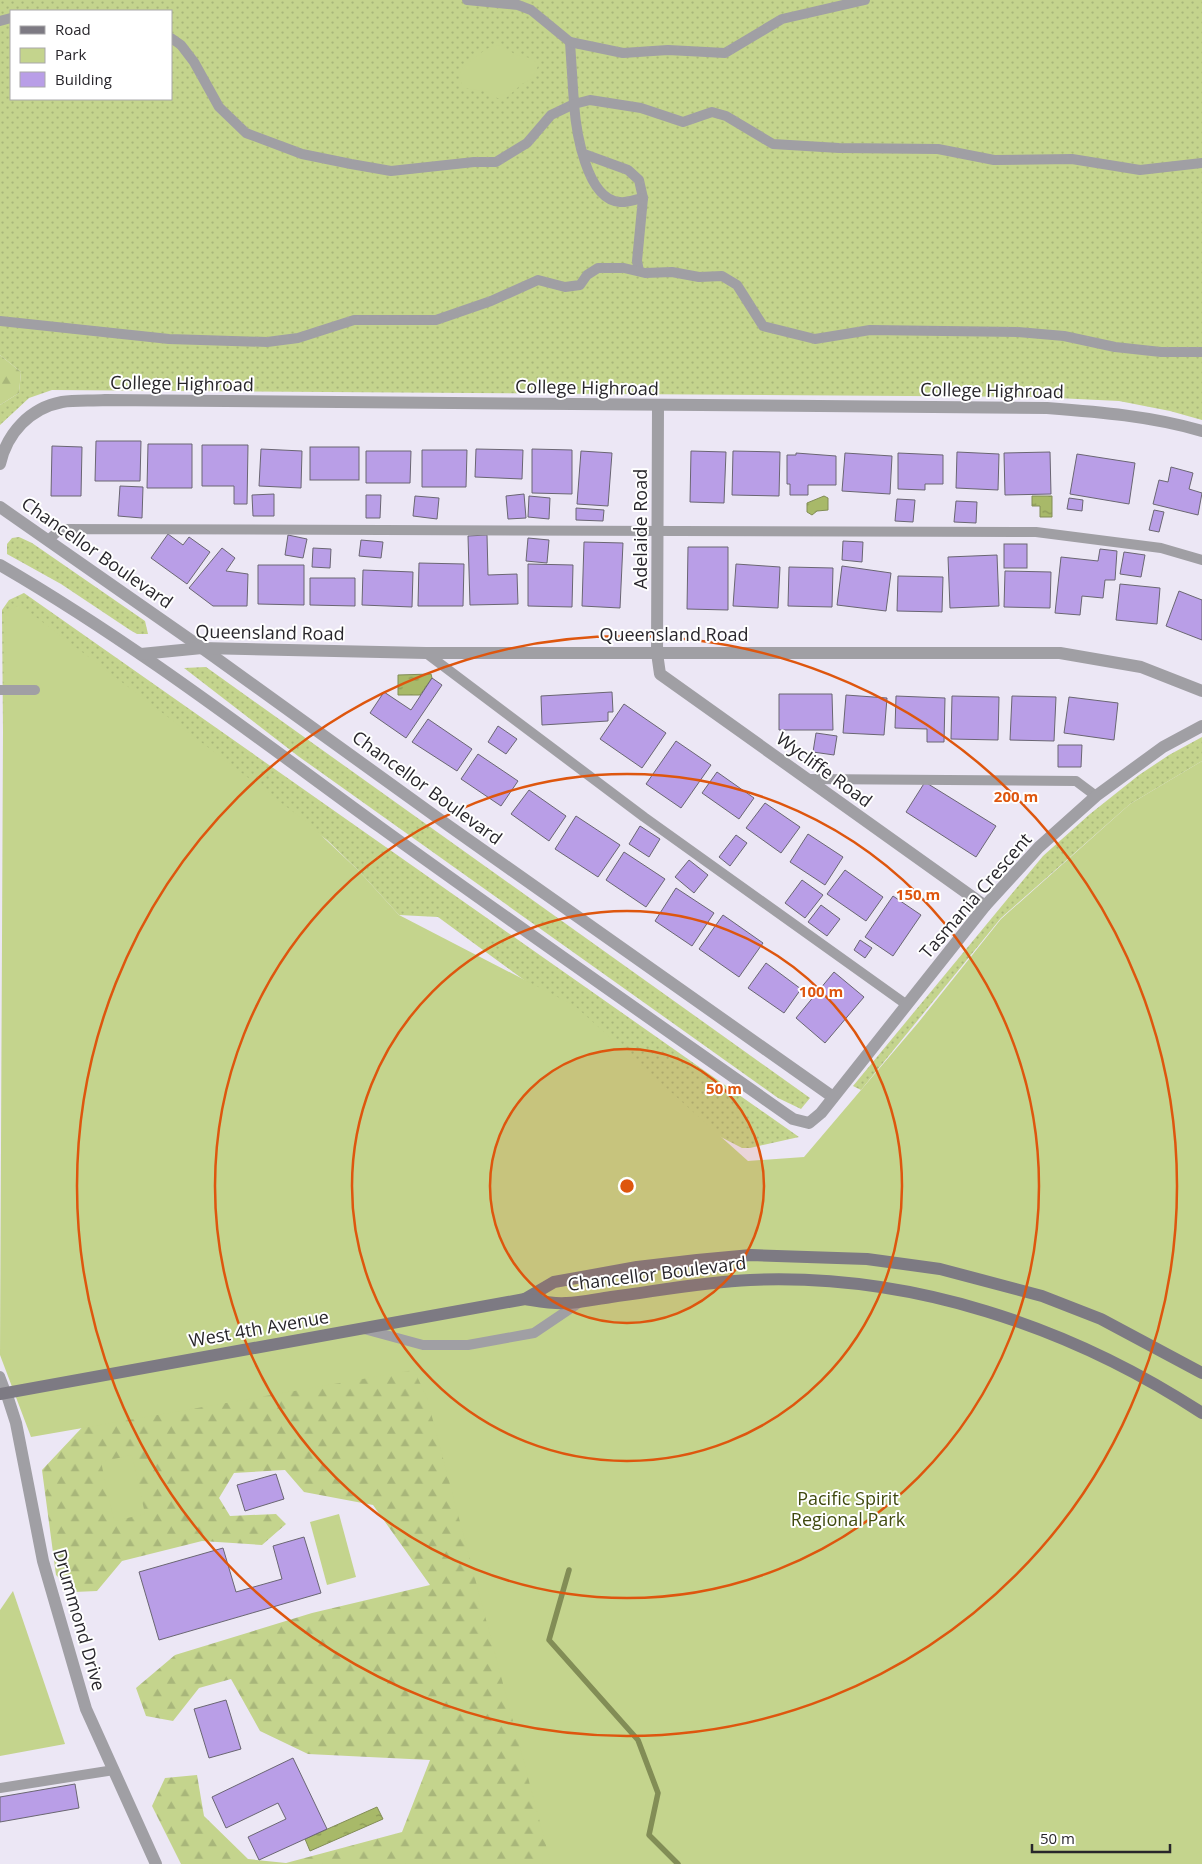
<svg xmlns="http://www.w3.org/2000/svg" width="1202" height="1864" font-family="'Open Sans',sans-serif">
  <defs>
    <pattern id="grass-dots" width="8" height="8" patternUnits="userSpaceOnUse" patternTransform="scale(1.25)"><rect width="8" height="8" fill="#c4d48d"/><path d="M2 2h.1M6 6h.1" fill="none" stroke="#a8b67a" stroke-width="1.8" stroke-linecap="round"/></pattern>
    <pattern id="forest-firs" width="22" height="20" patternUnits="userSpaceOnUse" patternTransform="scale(1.25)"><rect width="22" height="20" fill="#c4d48d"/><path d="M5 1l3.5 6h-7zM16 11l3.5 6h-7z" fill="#a8b67a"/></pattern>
    <pattern id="water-ripples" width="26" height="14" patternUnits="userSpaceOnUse" patternTransform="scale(1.25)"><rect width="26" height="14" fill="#a8b969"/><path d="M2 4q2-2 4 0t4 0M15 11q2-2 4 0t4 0" fill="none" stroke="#899657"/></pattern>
  </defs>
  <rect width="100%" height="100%" fill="#ece7f5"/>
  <!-- grass -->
  <g fill="url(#grass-dots)" fill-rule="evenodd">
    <path d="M0,0H1202V420L1170,411L1119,401L1036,397L52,390L29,398L0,425V405L19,393L21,372L0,355ZM11,11H171V99H11Z"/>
    <polygon points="19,537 32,543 145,621 148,634 137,634 130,630 61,584 7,554 7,544 12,538"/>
    <polygon points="24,593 799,1137 750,1148 742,1148 688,1120 546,996 438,917 399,915 359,871 327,840 250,784 3,732 2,610 9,600"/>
    <polygon points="206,667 810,1098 801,1109 778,1098 298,756 184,668"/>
    <polygon points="1202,737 1202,761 1130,804 1001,918 861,1090 853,1086 1043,856 1090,814 1139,775 1169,755"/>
  </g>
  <!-- forest -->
  <g fill="url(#forest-firs)">
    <polygon points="0,355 21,372 19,393 0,405"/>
    <polygon points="407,1362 1202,1864 181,1864 152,1806 165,1778 197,1775 204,1816 248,1859 286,1863 402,1832 430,1760 308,1754 260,1731 231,1679 199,1688 173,1721 146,1716 136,1688 175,1655 312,1613 430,1585 373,1505 304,1492 285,1470 234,1473 219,1498 230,1516 276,1514 286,1524 262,1545 202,1541 122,1561 97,1591 74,1592 56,1575 42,1470 91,1418"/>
  </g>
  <!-- green -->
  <g fill="#c4d48d">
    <path d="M499,45C504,47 508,50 513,53C523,59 532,54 538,66L533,78L522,84L506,98H497L489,92L464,88C453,71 465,65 477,56C484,51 489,46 499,45Z"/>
    <polygon points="20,605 308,823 359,871 399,915 575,1006 748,1161 804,1157 918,1023 1001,919 1130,804 1202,761 1202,1864 551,1864 427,1398 414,1370 31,1437 0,1355 3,732 5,612"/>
    <polygon points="132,1455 145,1514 114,1521 101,1462"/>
    <polygon points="339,1514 356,1577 327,1585 310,1522"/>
    <polygon points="13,1591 65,1744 0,1756 0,1610"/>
  </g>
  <!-- water -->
  <g fill="url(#water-ripples)" stroke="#828d56">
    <polygon points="824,496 828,498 828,510 817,511 812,515 807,512 807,503"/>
    <polygon points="1032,496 1052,496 1052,517 1040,517 1040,506 1032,506"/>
    <polygon points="431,674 432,678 420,695 398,695 398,675"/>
    <polygon points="377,1807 383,1819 310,1851 305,1839"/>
  </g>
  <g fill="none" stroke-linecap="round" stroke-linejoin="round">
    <!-- stream -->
    <polyline stroke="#828d56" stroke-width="5.5" points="569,1570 549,1640 638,1740 658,1793 649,1835 678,1864"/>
  </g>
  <!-- building -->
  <g fill="#b99ee7" stroke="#6a6672">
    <polygon points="96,441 141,441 140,481 95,481"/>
    <polygon points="148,444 192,444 192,488 147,488"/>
    <polygon points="202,445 248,445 247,504 234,504 234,486 202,486"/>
    <polygon points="52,446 82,447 81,496 51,496"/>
    <rect x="310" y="447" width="49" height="33"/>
    <polygon points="261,449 302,451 301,488 259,486"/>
    <polygon points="476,449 523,450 522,479 475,477"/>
    <polygon points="532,449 572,450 572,494 532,493"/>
    <polygon points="422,450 467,450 466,487 422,487"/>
    <polygon points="366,451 411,451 410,483 366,483"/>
    <polygon points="581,451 612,453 608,506 577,504"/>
    <polygon points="691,451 726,452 724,503 690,502"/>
    <polygon points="733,451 780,452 779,496 732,495"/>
    <polygon points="957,452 999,454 998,490 956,488"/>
    <polygon points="1050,452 1051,494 1005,495 1004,453"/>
    <polygon points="796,453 836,456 836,485 808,485 808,495 790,495 790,484 787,484 787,455 796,455"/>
    <polygon points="845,453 892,456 890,494 842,491"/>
    <polygon points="898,453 943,455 943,484 925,484 925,490 898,489"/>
    <polygon points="1077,454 1135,463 1129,504 1070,494"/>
    <polygon points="1171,467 1193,473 1189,489 1202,493 1198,515 1153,504 1159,480 1168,482"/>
    <polygon points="120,486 143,487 142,518 118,516"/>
    <polygon points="274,494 274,516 253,516 252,495"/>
    <polygon points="524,494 526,518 508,519 506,496"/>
    <polygon points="366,495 381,495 380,518 366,518"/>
    <polygon points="415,496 439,498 437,519 413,516"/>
    <polygon points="529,496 550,498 549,519 528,517"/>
    <polygon points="1069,498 1083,500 1082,511 1067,509"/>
    <polygon points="897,499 915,500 913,522 895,521"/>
    <polygon points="956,501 977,502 976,523 954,522"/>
    <polygon points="576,508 604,510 603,521 576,520"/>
    <polygon points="1154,510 1164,512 1159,532 1149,530"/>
    <polygon points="168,534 183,545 189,537 210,552 187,584 151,558"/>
    <polygon points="288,535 307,539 303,558 285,555"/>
    <polygon points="487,535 488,575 517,574 518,604 470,605 468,536"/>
    <polygon points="528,538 549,540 547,563 526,561"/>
    <polygon points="361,540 383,542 381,558 359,556"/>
    <polygon points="843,541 863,542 862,562 842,560"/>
    <polygon points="584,542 623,543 620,608 582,606"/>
    <rect x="1004" y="544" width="23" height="24"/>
    <polygon points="688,547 728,547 728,610 687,609"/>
    <polygon points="222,548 235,558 226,571 248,574 247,606 213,606 189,588"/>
    <polygon points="313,548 331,549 330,568 312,567"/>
    <polygon points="1100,549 1117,551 1115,580 1105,580 1103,598 1082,596 1080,615 1055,613 1061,557 1098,561"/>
    <polygon points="1124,552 1145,555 1141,577 1120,574"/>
    <polygon points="997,555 999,606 950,608 948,557"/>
    <polygon points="419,563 464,564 463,606 418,606"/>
    <polygon points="528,564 573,565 572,607 528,606"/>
    <polygon points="736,564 780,567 778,608 733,606"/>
    <polygon points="258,565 304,565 304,605 258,604"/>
    <polygon points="842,566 891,573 886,611 837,605"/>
    <polygon points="789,567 833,568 832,607 788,606"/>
    <polygon points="363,570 413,572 412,607 362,605"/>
    <polygon points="1005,571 1051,572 1050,608 1004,607"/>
    <polygon points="898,576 943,577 942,612 897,611"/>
    <polygon points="310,578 355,578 355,606 310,605"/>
    <polygon points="1120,584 1160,588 1157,624 1116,620"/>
    <polygon points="1179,591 1202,600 1202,640 1166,626"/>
    <polygon points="432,678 442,685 406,738 370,713 384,692 411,710"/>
    <polygon points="612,692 613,712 608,712 608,721 542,725 541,696"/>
    <polygon points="779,694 832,694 833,730 779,730"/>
    <polygon points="846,695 887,698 884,735 843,733"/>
    <polygon points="896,696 945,698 944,742 927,742 927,729 895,728"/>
    <polygon points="952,696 999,697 998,740 951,739"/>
    <polygon points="1012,696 1056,697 1054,741 1010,740"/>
    <polygon points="1069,697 1118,703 1114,740 1064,733"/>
    <polygon points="624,704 666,733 642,768 600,739"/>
    <polygon points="428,719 472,749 457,771 412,742"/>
    <polygon points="498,726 517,739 506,754 488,742"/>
    <polygon points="816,733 837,736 834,755 813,752"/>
    <polygon points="676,741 711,765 681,808 646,784"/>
    <polygon points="1058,745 1082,745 1081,767 1058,767"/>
    <polygon points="478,754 518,781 501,806 461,779"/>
    <polygon points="717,772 754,798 739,819 702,793"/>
    <polygon points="925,782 996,826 976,857 906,812"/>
    <polygon points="529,790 566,816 549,841 511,814"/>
    <polygon points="765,803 800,827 781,853 746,828"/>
    <polygon points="576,816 620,845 598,877 555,849"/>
    <polygon points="640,826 660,839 649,857 629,844"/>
    <polygon points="808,834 843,857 825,885 790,862"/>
    <polygon points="736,835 747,843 730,866 719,857"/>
    <polygon points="624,852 665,879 646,907 606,880"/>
    <polygon points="689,860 708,875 694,893 675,877"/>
    <polygon points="845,870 883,897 866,921 827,894"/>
    <polygon points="802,880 823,895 805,918 785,903"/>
    <polygon points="676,888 714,913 692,946 655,921"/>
    <polygon points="893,896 921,915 893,956 865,937"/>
    <polygon points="821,905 840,919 827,936 808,922"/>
    <polygon points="723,915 763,943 739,977 699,949"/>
    <polygon points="860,940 872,948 865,958 854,950"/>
    <polygon points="766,963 801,989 784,1013 748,988"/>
    <polygon points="834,972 864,997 825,1043 796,1018"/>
    <polygon points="276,1474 284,1499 245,1511 237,1485"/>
    <polygon points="304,1537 321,1593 159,1640 139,1572 223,1548 236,1592 282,1579 273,1546"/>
    <polygon points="226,1700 241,1749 209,1758 194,1709"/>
    <polygon points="293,1758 327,1829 259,1860 248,1837 286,1819 278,1803 226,1828 212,1797"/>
    <polygon points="75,1784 79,1808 0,1822 0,1797"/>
  </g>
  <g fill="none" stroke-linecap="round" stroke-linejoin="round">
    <!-- lane -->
    <g stroke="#a09fa4" stroke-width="10">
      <polyline points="0,21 11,18"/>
      <polyline points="171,38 181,45 194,62 219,107 246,133 302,154 351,164 391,171 474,162 496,162 527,143 551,115 574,104 570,42 531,10 518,5 467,0"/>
      <polyline points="570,42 623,53 668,50 725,53 782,19 865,0"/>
      <path d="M584,154L628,170L639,180L643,198C636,199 627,203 620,202C586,200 576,130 574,104L590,100L641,108L683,122L712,112L726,116L773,144L839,148L938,149L994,160L1072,159L1140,170L1202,163"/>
      <polyline points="639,271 637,261 643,198"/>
      <polyline points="0,321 169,339 267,342 298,338 354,320 436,320 491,301 538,280 565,287 580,285 587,275 598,268 624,268 645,273 672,272 699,277 722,276 737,285 763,326 815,339 870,330 1018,332 1064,336 1115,347 1161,352 1202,352"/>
      <polyline points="48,540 61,529 1036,532 1161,548 1202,560"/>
      <polyline points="426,653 644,817 907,1005"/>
      <polyline points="0,690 35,690"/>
      <polyline points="806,779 1076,781 1096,796"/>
      <polyline points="364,1329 423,1345 468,1345 534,1333 580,1302"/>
      <polyline points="0,1376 6,1392"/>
      <polyline points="0,1788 114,1770"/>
    </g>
    <!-- street -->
    <g stroke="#a09fa4" stroke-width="12">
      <polyline points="658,406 657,653 660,674 985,906"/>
      <path d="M0,464C7,433 30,408 62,402C75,400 91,401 105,400L1047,408C1099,412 1151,416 1202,431"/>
      <polyline points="0,507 202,648 449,826 833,1097"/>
      <path d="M0,565C133,642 256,737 380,827C517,926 655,1022 793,1119L809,1123L821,1113L985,906L1039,847L1096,796L1163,747L1202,726"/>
      <polyline points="141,654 202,648 426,653 1060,653 1141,667 1202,691"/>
      <polyline points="6,1392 16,1423 43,1561 86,1709 156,1864"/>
    </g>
    <!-- secondary -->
    <g stroke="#7d7a83" stroke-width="12">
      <polyline points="525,1299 554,1282 637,1267 697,1260 751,1255 867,1259 940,1269 1042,1296 1101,1319 1202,1373"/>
      <path d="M0,1394L525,1299C538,1301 553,1304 566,1303C581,1303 596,1299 611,1297C657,1291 703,1282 750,1280C910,1273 1069,1326 1202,1413"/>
    </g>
  </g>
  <!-- distance rings -->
  <circle cx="627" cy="1186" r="137" fill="#de560e" fill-opacity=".12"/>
  <g fill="none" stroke="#de560e" stroke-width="2.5">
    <circle cx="627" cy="1186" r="137"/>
    <circle cx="627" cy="1186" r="275"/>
    <circle cx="627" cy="1186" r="412"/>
    <circle cx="627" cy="1186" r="550"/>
  </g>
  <g text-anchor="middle" stroke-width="4" stroke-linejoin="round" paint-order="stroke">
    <!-- street labels -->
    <g font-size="18" fill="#28262b" stroke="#fff">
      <text transform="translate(182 384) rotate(1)" y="6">College Highroad</text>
      <text transform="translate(587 388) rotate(1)" y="6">College Highroad</text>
      <text transform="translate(992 391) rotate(1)" y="6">College Highroad</text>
      <text transform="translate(641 529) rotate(-90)" y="6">Adelaide Road</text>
      <text transform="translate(97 553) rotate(35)" y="6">Chancellor Boulevard</text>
      <text transform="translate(270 633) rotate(1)" y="6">Queensland Road</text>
      <text x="674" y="641">Queensland Road</text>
      <text transform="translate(824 770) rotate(36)" y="6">Wycliffe Road</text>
      <text transform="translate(427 788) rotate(36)" y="6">Chancellor Boulevard</text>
      <text transform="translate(976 896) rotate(-49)" y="6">Tasmania Crescent</text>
      <text transform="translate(657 1274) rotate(-7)" y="6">Chancellor Boulevard</text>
      <text transform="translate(259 1329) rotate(-10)" y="6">West 4th Avenue</text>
      <text transform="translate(79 1620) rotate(74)" y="6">Drummond Drive</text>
    </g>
    <!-- park labels -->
    <g font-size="18" fill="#3f490e" stroke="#fff">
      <text x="848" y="1505">Pacific Spirit<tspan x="848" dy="21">Regional Park</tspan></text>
    </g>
  </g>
  <circle cx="627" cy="1186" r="8" fill="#de560e" stroke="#fff" stroke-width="2.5"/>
  <g font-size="15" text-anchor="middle" font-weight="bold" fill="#de560e" stroke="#fff" stroke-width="4" stroke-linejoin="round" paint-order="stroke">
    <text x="1016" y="802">200 m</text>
    <text x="918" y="900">150 m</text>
    <text x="821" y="997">100 m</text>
    <text x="724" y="1094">50 m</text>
  </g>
  <!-- legend -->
  <rect x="10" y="10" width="162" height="90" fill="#ffffff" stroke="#a9a8aa"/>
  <rect x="20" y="26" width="25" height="8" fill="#7d7a83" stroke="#a9a8aa"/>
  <text x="55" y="35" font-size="15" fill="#28262b">Road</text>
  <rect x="20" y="48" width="25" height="15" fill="#c4d48d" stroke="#a9a8aa"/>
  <text x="55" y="60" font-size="15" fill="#28262b">Park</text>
  <rect x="20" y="72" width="25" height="15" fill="#b99ee7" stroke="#a9a8aa"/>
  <text x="55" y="85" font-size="15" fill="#28262b">Building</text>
  <!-- scale -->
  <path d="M1032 1844v8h138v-8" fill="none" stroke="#28262b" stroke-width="2.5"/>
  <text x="1040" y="1844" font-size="15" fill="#28262b" stroke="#ffffff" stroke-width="4" paint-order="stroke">50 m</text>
</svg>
